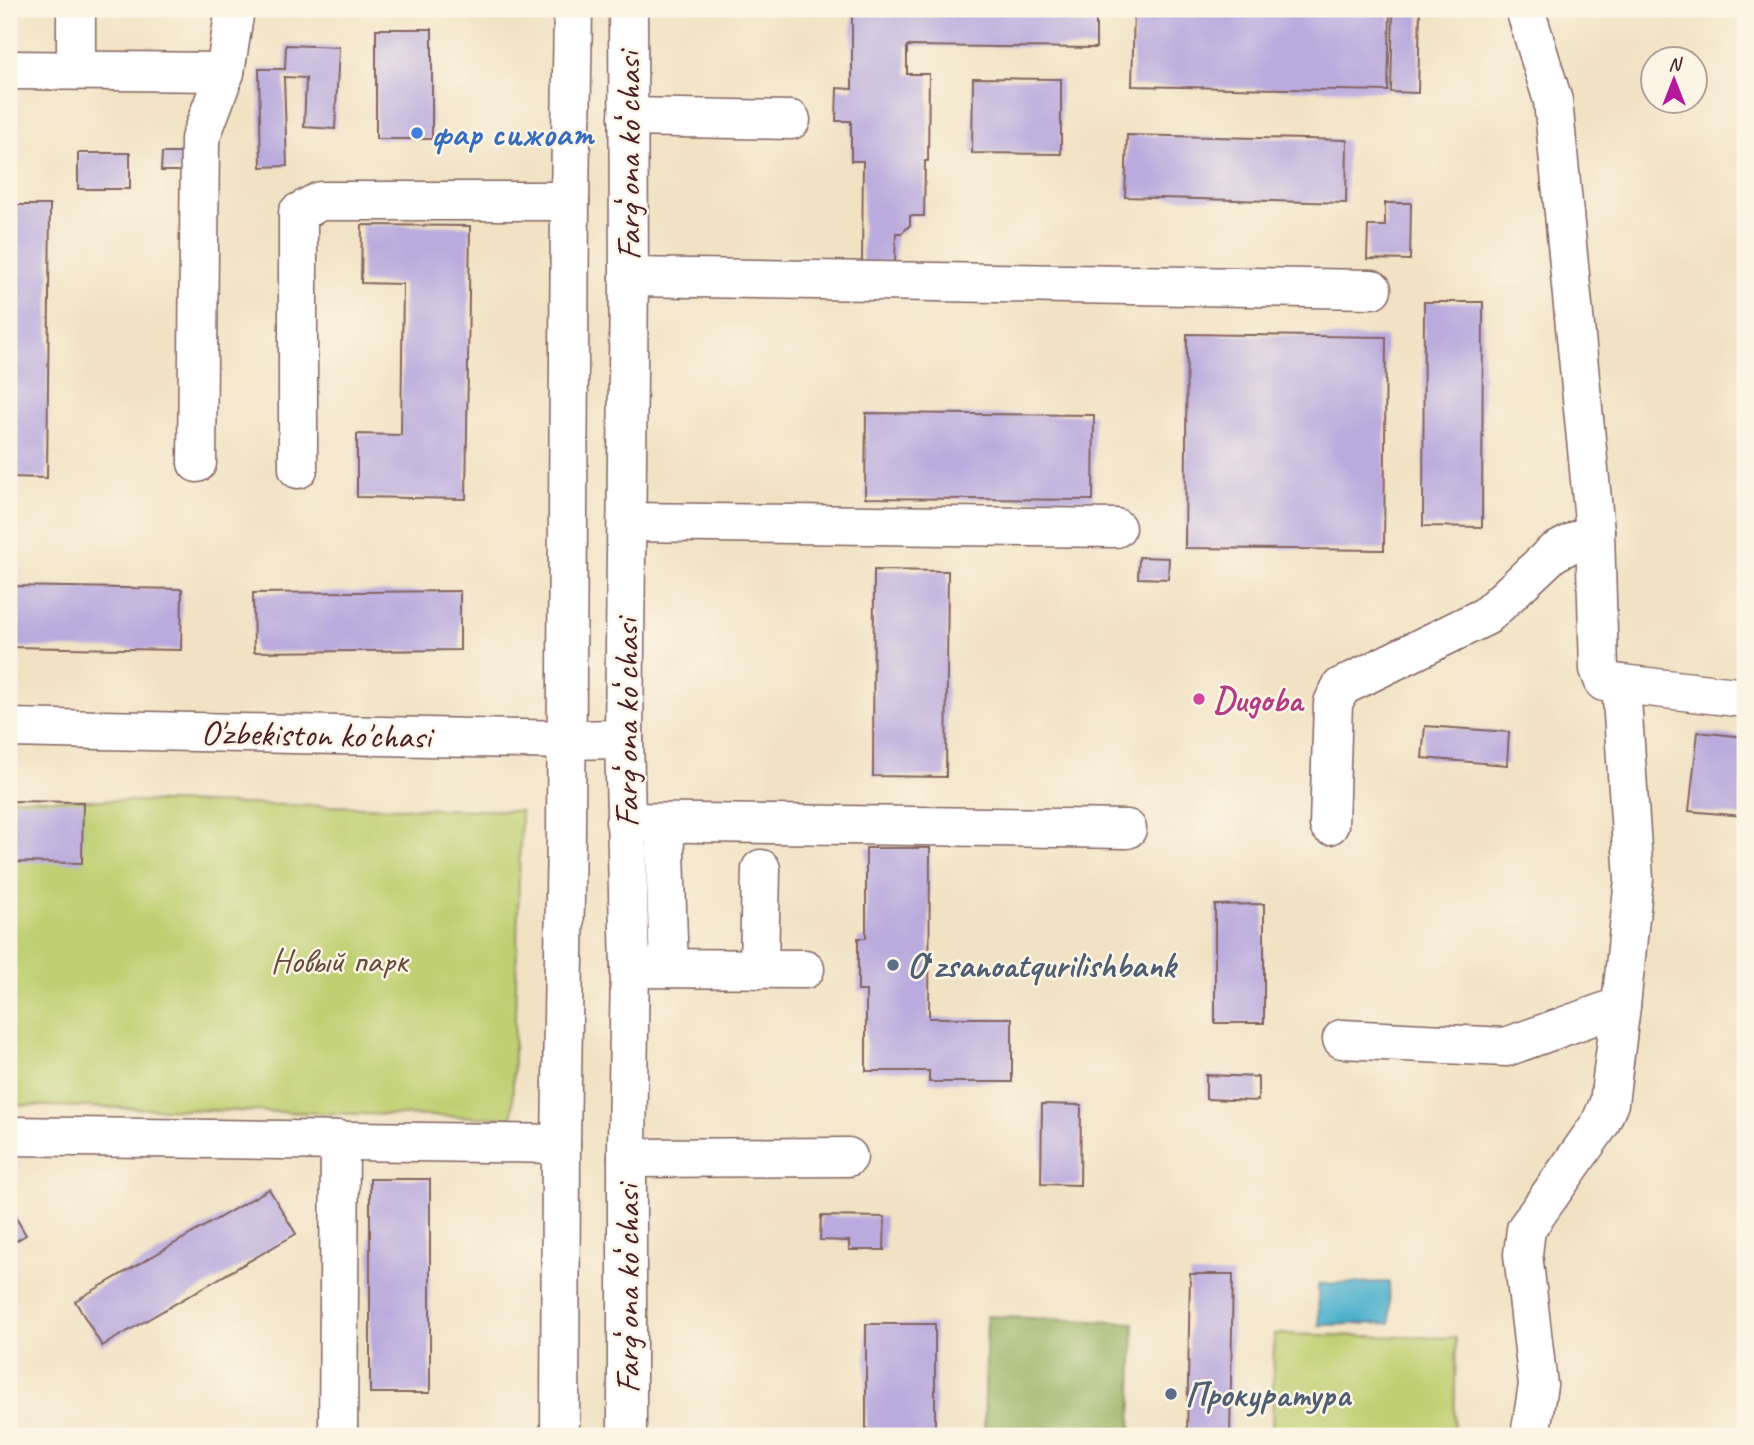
<svg xmlns="http://www.w3.org/2000/svg" width="1754" height="1445" font-family="Caveat,sans-serif">
  <rect width="100%" height="100%" fill="#fcf5e5"/>
  <filter id="ink" filterUnits="userSpaceOnUse"><feTurbulence type="fractalNoise" baseFrequency=".0143" numOctaves="2"/><feDisplacementMap in="SourceGraphic" scale="14" xChannelSelector="R" yChannelSelector="G"/><feConvolveMatrix kernelMatrix="1 2 1 2 8 2 1 2 1" color-interpolation-filters="sRGB"/></filter>
  <filter id="wash" filterUnits="userSpaceOnUse"><feTurbulence type="fractalNoise" baseFrequency=".00686" numOctaves="4" result="noise"/><feDisplacementMap in="SourceGraphic" scale="28" xChannelSelector="R" yChannelSelector="G"/><feGaussianBlur stdDeviation="1.57" result="paint"/><feColorMatrix in="noise" values="0 0 0 0 0 0 0 0 0 0 0 0 0 0 0 0 0 1.4 0 .05"/><feComposite in="paint" operator="in"/></filter>
  <g filter="url(#wash)">
    <rect width="100%" height="100%" fill="#f1e2c4"/>
    <!-- green -->
    <g fill="#bfcf72" stroke="#84774e" stroke-width="2">
      <polygon points="9,798 521,811 512,1118 9,1105"/>
      <polygon points="1274,1334 1456,1338 1454,1436 1272,1436"/>
    </g>
    <!-- forest -->
    <polygon fill="#97b264" stroke="#706848" stroke-width="2" points="987,1316 1134,1323 1131,1436 984,1436"/>
    <!-- water -->
    <polygon fill="#4eb0cd" stroke="#4c687c" stroke-width="2" points="1389,1282 1390,1323 1319,1325 1318,1284"/>
    <g id="blocks">
      <!-- building -->
      <g fill="#baaadd">
        <polygon points="852,9 1096,9 1096,48 907,46 907,74 929,74 928,161 925,161 924,216 910,216 910,225 902,233 896,233 895,262 862,262 863,161 851,161 851,121 836,121 837,88 852,89"/>
        <polygon points="1134,9 1390,9 1388,91 1132,86"/>
        <polygon points="1393,9 1420,9 1418,93 1391,92"/>
        <rect x="376" y="29" width="56" height="110"/>
        <polygon points="286,45 339,47 335,129 304,127 306,78 284,77 287,166 261,167 259,69 285,69"/>
        <polygon points="973,78 1061,79 1061,154 972,153"/>
        <polygon points="1127,135 1347,140 1346,203 1125,197"/>
        <rect x="78" y="153" width="52" height="36"/>
        <polygon points="162,153 195,153 195,171 161,171"/>
        <polygon points="1385,203 1411,203 1410,260 1367,259 1368,226 1385,226"/>
        <polygon points="9,205 50,205 47,478 9,477"/>
        <polygon points="362,225 470,226 466,499 357,497 357,434 401,435 403,284 361,283"/>
        <polygon points="1424,302 1483,302 1482,527 1423,526"/>
        <polygon points="1187,334 1386,337 1384,550 1185,548"/>
        <polygon points="866,413 1094,415 1093,500 865,498"/>
        <polygon points="1139,557 1169,558 1168,579 1138,578"/>
        <polygon points="874,570 948,571 946,777 873,776"/>
        <polygon points="9,586 182,589 181,650 9,647"/>
        <polygon points="460,591 460,650 254,652 253,593"/>
        <polygon points="1425,726 1509,732 1507,765 1422,758"/>
        <polygon points="1698,732 1745,737 1745,798 1743,816 1689,811"/>
        <polygon points="9,801 83,802 82,863 9,862"/>
        <polygon points="866,848 930,848 929,1018 1012,1018 1012,1082 929,1082 929,1071 866,1071 866,991 858,991 858,938 866,938"/>
        <polygon points="1264,904 1264,1023 1215,1023 1215,905"/>
        <polygon points="1206,1075 1258,1077 1258,1101 1206,1099"/>
        <polygon points="1042,1104 1081,1105 1080,1185 1041,1184"/>
        <rect x="370" y="1179" width="60" height="214"/>
        <polygon points="269,1189 296,1234 102,1346 75,1301"/>
        <polygon points="9,1206 26,1235 9,1245"/>
        <polygon points="821,1216 885,1217 884,1250 849,1250 849,1241 820,1240"/>
        <polygon points="1190,1274 1233,1274 1230,1436 1187,1436"/>
        <rect x="866" y="1324" width="69" height="112"/>
      </g>
    </g>
  </g>
  <g filter="url(#ink)">
    <use href="#blocks" fill-opacity="0" stroke="#846361" stroke-width="2"/>
    <g fill="none" stroke-linecap="round" stroke-linejoin="round">
      <defs>
        <g id="minor">
          <polyline points="76,9 76,70"/>
          <polyline points="1525,9 1553,101 1595,531 1599,669 1604,682 1745,698"/>
          <polyline points="9,70 225,72 235,9"/>
          <polyline points="628,117 791,120"/>
          <polyline points="629,277 1372,289"/>
          <polyline points="197,463 200,139 225,72"/>
          <polyline points="298,469 298,213 320,201 570,201"/>
          <polyline points="627,522 1116,528"/>
          <polyline points="9,728 566,740 624,739"/>
          <polyline points="625,822 1127,829"/>
          <polyline points="664,823 669,968"/>
          <polyline points="1329,825 1333,703 1341,687 1486,616 1553,553 1595,531"/>
          <polyline points="630,968 805,969"/>
          <polyline points="759,969 761,869"/>
          <polyline points="1342,1039 1506,1047 1621,1006 1634,879 1621,684"/>
          <polyline points="9,1136 561,1144"/>
          <polyline points="627,1158 848,1157"/>
          <polyline points="338,1436 340,1140"/>
          <polyline points="1530,1436 1538,1385 1523,1254 1526,1229 1600,1124 1609,1103 1621,1006"/>
        </g>
        <g id="major">
          <polyline points="560,1436 561,1144 566,832 570,201 573,9"/>
          <polyline points="627,1436 627,1145 630,968 624,739 629,277 628,9"/>
        </g>
      </defs>
      <!-- minor casing -->
      <use href="#minor" stroke="#846361" stroke-width="41"/>
      <!-- major casing -->
      <use href="#major" stroke="#846361" stroke-width="41"/>
      <!-- minor -->
      <use href="#minor" stroke="#fff" stroke-width="38"/>
      <!-- major -->
      <use href="#major" stroke="#fff" stroke-width="38"/>
    </g>
  </g>
  <!-- markers -->
  <circle fill="#3f7fe0" stroke="#fcf5e5" stroke-width="2.5" cx="417" cy="133" r="7"/>
  <circle fill="#d1479c" stroke="#fcf5e5" stroke-width="2.5" cx="1199" cy="699" r="7"/>
  <g fill="#5c6f8a" stroke="#fcf5e5" stroke-width="2.5">
    <circle cx="893" cy="965" r="7"/>
    <circle cx="1171" cy="1394" r="7"/>
  </g>
  <g text-anchor="middle" stroke-width="5" stroke-linejoin="round" paint-order="stroke">
    <!-- shop labels -->
    <g font-size="35" font-weight="bold" fill="#366cbe" stroke="#fcf5e5" text-anchor="start">
      <text x="431" y="145">фар сижоат</text>
    </g>
    <!-- street labels -->
    <g font-size="35" fill="#4a1f2b" stroke="#fcf5e5">
      <text transform="translate(628 156) rotate(-90)" y="12">Fargʻona koʻchasi</text>
      <text transform="translate(626 723) rotate(-90)" y="12">Fargʻona koʻchasi</text>
      <text transform="translate(316 734) rotate(1)" y="12">O'zbekiston ko'chasi</text>
      <text transform="translate(627 1289) rotate(-90)" y="12">Fargʻona koʻchasi</text>
    </g>
    <!-- hotel labels -->
    <g font-size="35" font-weight="bold" fill="#b23c85" stroke="#fcf5e5" text-anchor="start">
      <text x="1213" y="711">Dugoba</text>
    </g>
    <!-- park labels -->
    <g font-size="35" fill="#674b3d" stroke="#fcf5e5">
      <text x="339" y="972">Новый парк</text>
    </g>
    <!-- service labels -->
    <g font-size="35" font-weight="bold" fill="#4e5e75" stroke="#fcf5e5" text-anchor="start">
      <text x="907" y="977">Oʻzsanoatqurilishbank</text>
      <text x="1185" y="1406">Прокуратура</text>
    </g>
  </g>
  <!-- margin -->
  <rect width="1754" height="1445" fill="none" stroke="#fcf5e5" stroke-width="35"/>
  <!-- north arrow -->
  <g transform="translate(1674 80)"><circle r="33" fill="#fcf5e5" stroke="#b59f9b" stroke-width="2"/>
  <path d="M0-5L12 26L0 18L-12 26Z" fill="#b5179e"/>
  <text y="-10" font-size="19" font-weight="bold" text-anchor="middle" fill="#4a1f2b">N</text>
  </g>
</svg>
